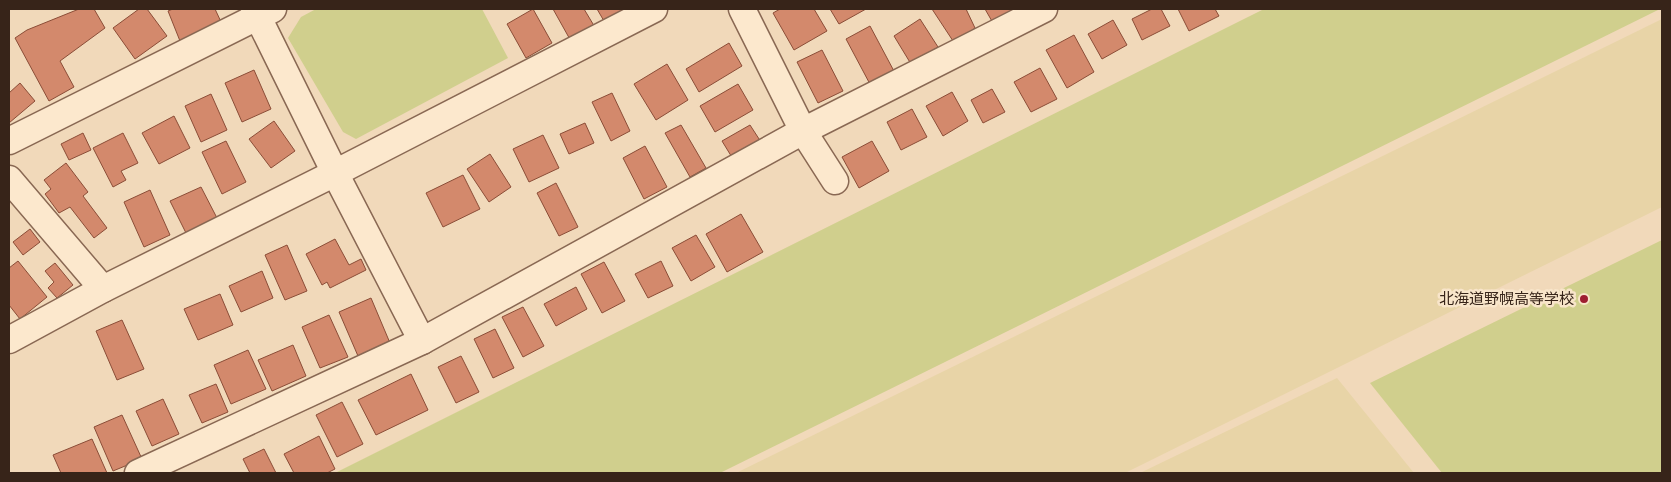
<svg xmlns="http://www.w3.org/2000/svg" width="1671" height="482" font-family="'Libre Baskerville','Noto Sans JP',serif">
  <rect width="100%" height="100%" fill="#f1d9ba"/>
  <!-- farmland -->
  <g fill="#e8d4a7">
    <polygon points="1662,19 1662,207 1125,473 736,473"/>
    <polygon points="1337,378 1414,473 1140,473"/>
  </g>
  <!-- green -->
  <g fill="#d0cf8d">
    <polygon points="316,9 482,9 508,58 356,139 343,132 288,38 301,17"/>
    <polygon points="1264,9 1660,9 720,473 335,473"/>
    <polygon points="1662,240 1662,473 1442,473 1370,383"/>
  </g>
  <!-- building -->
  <g fill="#d3896c" stroke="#8b4d37">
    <polygon points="79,9 94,9 105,28 60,61 74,87 49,101 15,38 27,30"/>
    <polygon points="139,9 147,9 167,36 135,59 113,28"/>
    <polygon points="173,9 215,9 222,24 180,41 168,11"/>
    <polygon points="533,9 552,43 526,58 507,24"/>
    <polygon points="553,9 584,9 596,29 572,43"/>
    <polygon points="597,9 626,9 604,21"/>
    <polygon points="780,9 814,9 827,31 794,50 773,13"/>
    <polygon points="830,9 866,9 839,24"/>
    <polygon points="932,9 966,9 975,28 955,44"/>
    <polygon points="985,9 1013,9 1014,11 993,23"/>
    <polygon points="1152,9 1161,9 1170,26 1142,40 1132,19"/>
    <polygon points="1178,9 1215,9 1219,16 1189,31"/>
    <polygon points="920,19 938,47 911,64 894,36"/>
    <polygon points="1113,20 1127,45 1102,59 1088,34"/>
    <polygon points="870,26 895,73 871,86 846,39"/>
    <polygon points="1074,35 1094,72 1067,88 1046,50"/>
    <polygon points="729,43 742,66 699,92 686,69"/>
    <polygon points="822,50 843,91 818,103 797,62"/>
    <polygon points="667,64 688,100 656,120 634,84"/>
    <polygon points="1040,68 1057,99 1031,112 1014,82"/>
    <polygon points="254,70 271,109 242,122 225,83"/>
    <polygon points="20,83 35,101 9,123 9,93"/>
    <polygon points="738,84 753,110 715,132 700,106"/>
    <polygon points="992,89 1005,112 983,123 971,100"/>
    <polygon points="952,92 968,121 943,136 926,106"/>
    <polygon points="612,93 630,131 611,141 592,102"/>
    <polygon points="211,94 227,130 201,142 185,106"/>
    <polygon points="912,109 927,137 901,150 887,122"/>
    <polygon points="174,116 190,148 159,164 142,133"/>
    <polygon points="274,121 295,151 271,168 249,139"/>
    <polygon points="585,123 594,143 569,154 560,134"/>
    <polygon points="681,125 706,168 690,177 665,133"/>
    <polygon points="750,125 761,142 733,159 722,141"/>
    <polygon points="83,133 91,150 69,160 61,144"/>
    <polygon points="123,133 138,163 121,171 126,180 113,187 93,148"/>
    <polygon points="543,135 559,168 529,182 513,149"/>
    <polygon points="226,141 246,182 222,194 202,152"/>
    <polygon points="872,141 889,171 859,188 842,157"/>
    <polygon points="645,146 667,187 644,199 623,158"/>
    <polygon points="490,154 511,187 489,202 467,169"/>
    <polygon points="66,163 88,192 83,196 107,228 94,238 70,207 59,213 45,194 51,189 44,180"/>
    <polygon points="463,175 480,209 443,227 426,193"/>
    <polygon points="556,183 578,227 559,236 537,193"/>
    <polygon points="201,187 217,218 186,233 170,201"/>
    <polygon points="150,190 170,235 144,247 124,202"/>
    <polygon points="741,214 763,252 727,272 706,234"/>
    <polygon points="30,229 40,242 23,255 13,242"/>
    <polygon points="696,235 715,267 691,281 672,248"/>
    <polygon points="335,239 349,265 361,259 366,270 330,288 327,282 322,285 306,254"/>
    <polygon points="287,245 307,291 285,300 265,255"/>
    <polygon points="18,261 47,297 20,319 9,305 9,268"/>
    <polygon points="661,261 673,286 648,298 635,274"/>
    <polygon points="604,262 625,301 602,313 581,274"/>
    <polygon points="55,263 73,285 57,298 48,288 54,282 45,271"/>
    <polygon points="262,271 273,298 241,312 229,286"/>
    <polygon points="576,287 587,309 556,326 544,304"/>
    <polygon points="220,294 233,325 198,340 184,309"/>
    <polygon points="371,298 390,343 358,356 339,312"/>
    <polygon points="523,307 544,346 523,357 502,317"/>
    <polygon points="329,315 348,357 320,368 302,327"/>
    <polygon points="122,320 144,369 117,380 96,331"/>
    <polygon points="495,329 514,368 493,378 474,339"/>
    <polygon points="293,345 306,376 272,391 258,360"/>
    <polygon points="248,350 266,389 231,404 214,365"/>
    <polygon points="461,356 479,392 456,403 438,367"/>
    <polygon points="411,374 428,410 376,435 358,400"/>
    <polygon points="216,384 228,412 202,423 189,395"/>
    <polygon points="163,399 179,434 152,446 136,411"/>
    <polygon points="342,402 363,444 337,457 316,415"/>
    <polygon points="122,415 142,459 113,471 94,427"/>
    <polygon points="319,436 335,469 327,473 294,473 284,454"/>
    <polygon points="92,439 107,473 61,473 53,455"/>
    <polygon points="264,449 276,473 250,473 243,459"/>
  </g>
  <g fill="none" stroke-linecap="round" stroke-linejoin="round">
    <defs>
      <g id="minor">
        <polyline points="254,9 335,173 422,341"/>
        <polyline points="742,9 803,131 835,181"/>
        <polyline points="9,141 273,9"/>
        <polyline points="9,179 103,289"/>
        <polyline points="9,340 103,289 335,173 654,9"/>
        <polyline points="138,473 422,341 803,131 1044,9"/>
      </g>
    </defs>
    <!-- minor casing -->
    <use href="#minor" stroke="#896853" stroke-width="29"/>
    <!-- minor -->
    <use href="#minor" stroke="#fce8cd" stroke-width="26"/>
  </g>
  <!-- markers -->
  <circle fill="#9e1e30" stroke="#f8e5ca" stroke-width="2" cx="1584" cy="299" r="5"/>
  <g text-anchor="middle" stroke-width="5" stroke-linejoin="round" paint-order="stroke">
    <!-- poi labels -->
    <g font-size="15" fill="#372419" stroke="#f8e5ca" text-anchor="end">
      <text x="1574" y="304">北海道野幌高等学校</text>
    </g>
  </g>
  <!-- border -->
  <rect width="1671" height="482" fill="none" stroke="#372419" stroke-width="20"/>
</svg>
